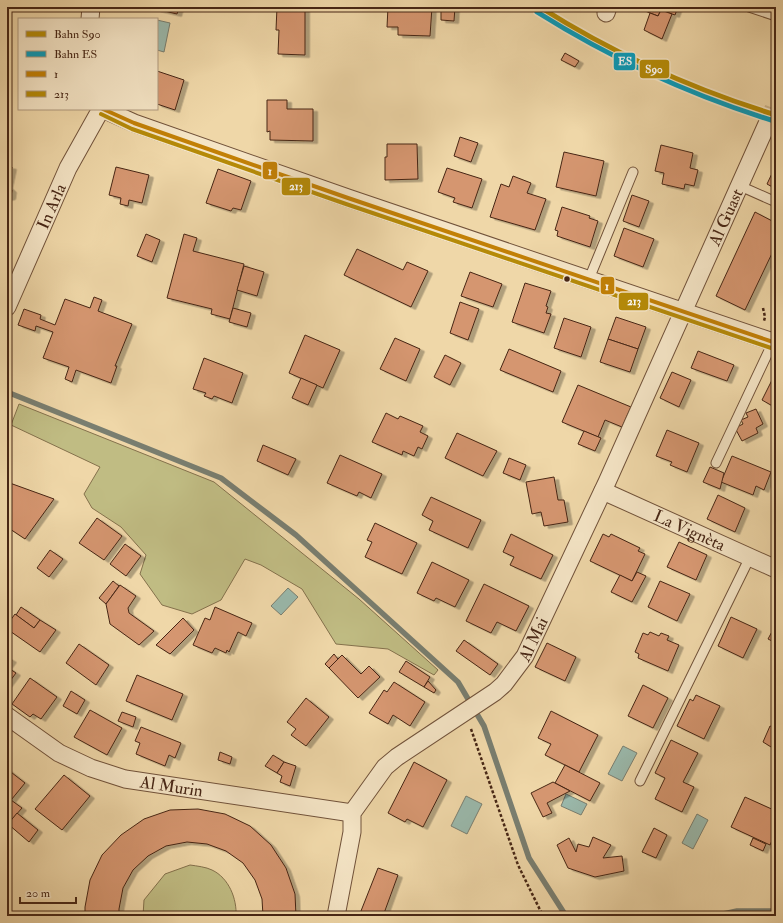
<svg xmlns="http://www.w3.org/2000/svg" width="783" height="923" font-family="'IM FELL Double Pica',serif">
  <defs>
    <filter id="shadow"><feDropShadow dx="4.5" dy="2.5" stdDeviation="0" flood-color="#0004"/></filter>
  </defs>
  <rect width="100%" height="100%" fill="#efd7a8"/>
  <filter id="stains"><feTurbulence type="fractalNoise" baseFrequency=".005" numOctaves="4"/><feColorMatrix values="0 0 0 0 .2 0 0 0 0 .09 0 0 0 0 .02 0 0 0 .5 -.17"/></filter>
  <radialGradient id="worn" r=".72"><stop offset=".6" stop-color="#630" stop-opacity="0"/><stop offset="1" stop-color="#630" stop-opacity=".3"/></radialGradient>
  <!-- green -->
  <g fill="#c0bc83" stroke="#84714c">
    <polygon points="19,404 214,482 359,599 438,670 434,675 388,649 336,644 302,589 261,565 245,559 221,600 192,614 162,605 140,574 146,555 121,527 92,508 84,494 100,467 11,425"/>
    <path d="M190,865C197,866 206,867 212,870C229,878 237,899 236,916H143L144,900L165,874Z"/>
  </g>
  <!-- water -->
  <g fill="#9ab9ac" stroke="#797e70">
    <polygon points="157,20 170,23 164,52 157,50"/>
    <polygon points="288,588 298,597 281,615 271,606"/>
    <polygon points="623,746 637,753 622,781 608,774"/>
    <polygon points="566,794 587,804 581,815 561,806"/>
    <polygon points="466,796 482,804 467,834 451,826"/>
    <polygon points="697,814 708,820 693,849 682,843"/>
  </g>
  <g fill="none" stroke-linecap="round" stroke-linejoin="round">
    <!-- stream -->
    <g stroke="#797e70" stroke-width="5.5">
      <polyline points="7,392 221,478 296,535 458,682 484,726 529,858 566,916"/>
      <polyline points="714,916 737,911 776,911"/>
    </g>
  </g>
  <!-- building -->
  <g fill="#d5966f" stroke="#472615" filter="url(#shadow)">
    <polygon points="156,7 179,7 177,14 156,9"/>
    <polygon points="277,7 305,7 305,55 278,54 279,30 276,30"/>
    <polygon points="388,7 432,7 430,36 398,35 398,27 387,27"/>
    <polygon points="441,7 455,7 454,21 441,20"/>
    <polygon points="647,7 678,7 675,15 661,10 658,16 645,11"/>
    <polygon points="661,10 672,14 662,39 644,30 650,13 658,16"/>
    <polygon points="565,53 579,61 575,67 561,60"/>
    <polygon points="157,71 184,80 175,110 157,104"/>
    <polygon points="267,100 287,100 287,109 313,109 313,141 270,140 270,131 267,132"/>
    <polygon points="460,137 478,143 471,162 454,156"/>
    <polygon points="387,144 417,144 418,179 385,180 385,157 387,157"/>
    <polygon points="661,145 693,153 690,168 698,170 694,186 685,184 684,189 662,184 664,173 655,171"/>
    <polygon points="564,152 604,161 596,196 556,187"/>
    <polygon points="776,165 776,189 767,184"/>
    <polygon points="7,166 12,167 8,186 12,190 11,197 7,198"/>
    <polygon points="116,167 149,175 142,203 129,200 128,206 120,204 121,198 109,195"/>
    <polygon points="447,168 482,179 472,208 453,202 455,198 438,192"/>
    <polygon points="218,169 251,181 241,210 233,208 231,211 206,203"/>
    <polygon points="513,176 531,183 527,193 546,199 535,230 490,217 501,184 509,187"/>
    <polygon points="632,195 649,201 639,227 623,221"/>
    <polygon points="562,207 590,216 589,218 598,221 590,247 557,236 558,231 555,230"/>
    <polygon points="755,212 776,223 776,245 745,310 716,296"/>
    <polygon points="624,228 654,239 643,267 614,256"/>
    <polygon points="146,234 160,240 152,262 137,256"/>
    <polygon points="184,234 197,238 193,251 244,264 230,319 211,314 212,309 167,298"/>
    <polygon points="357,249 403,270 407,262 428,271 411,307 344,275"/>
    <polygon points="244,266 264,272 257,296 237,290"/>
    <polygon points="470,272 502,284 493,307 461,296"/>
    <polygon points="525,283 551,291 546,306 548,307 546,313 551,314 544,333 512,322"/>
    <polygon points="94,297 102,300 98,311 132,324 115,366 117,366 111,383 76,370 72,382 65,379 69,367 43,358 53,332 36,326 35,331 18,325 24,309 41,315 40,319 55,325 65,299 90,308"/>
    <polygon points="460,302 479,309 468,340 450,333"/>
    <polygon points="233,308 251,313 247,327 229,322"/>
    <polygon points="616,317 646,327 638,349 608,339"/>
    <polygon points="564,318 591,327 581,357 554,348"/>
    <polygon points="305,335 340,350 323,388 289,373"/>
    <polygon points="395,338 420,349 406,381 380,369"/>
    <polygon points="608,339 638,349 630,372 600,362"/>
    <polygon points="509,349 561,371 553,392 500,370"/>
    <polygon points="698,351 734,365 727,381 691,368"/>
    <polygon points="445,355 461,363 450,385 434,377"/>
    <polygon points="204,358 243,373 232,403 214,396 212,399 204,396 206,393 193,389"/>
    <polygon points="672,372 691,380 679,407 660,398"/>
    <polygon points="775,374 776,374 776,408 762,400"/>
    <polygon points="301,378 317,385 308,405 292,398"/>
    <polygon points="578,385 631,407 622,427 605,420 598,437 562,422"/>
    <polygon points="756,409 763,424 756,428 758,433 742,441 735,428 743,424 741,420 748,417 746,413"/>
    <polygon points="386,413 398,419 400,416 423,426 420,432 428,436 422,449 418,447 414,456 403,451 402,455 372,442"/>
    <polygon points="667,430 699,443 687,472 670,465 672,462 656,456"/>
    <polygon points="584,431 601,438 595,451 578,444"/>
    <polygon points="457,433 497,451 483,476 445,458"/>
    <polygon points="263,445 296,459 288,475 257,461"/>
    <polygon points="340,455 382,474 371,498 359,492 357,496 327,483"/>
    <polygon points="732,456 771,472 764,490 756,486 753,495 721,482"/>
    <polygon points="509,458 526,465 520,480 503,473"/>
    <polygon points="710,467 724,473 720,489 703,482"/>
    <polygon points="554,477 558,500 564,500 568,522 544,526 541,512 532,514 526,482"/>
    <polygon points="7,482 54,499 25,539 7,527"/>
    <polygon points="718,495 745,508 735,532 707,519"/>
    <polygon points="431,497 481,520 468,548 429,530 433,521 422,515"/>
    <polygon points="97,518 122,536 104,560 79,543"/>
    <polygon points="375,523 417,543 402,574 365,557 372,542 367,540"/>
    <polygon points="511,534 553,555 541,579 510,565 514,557 503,552"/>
    <polygon points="603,534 609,537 611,534 640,548 638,551 645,554 632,581 590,561"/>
    <polygon points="679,542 707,555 696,580 667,567"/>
    <polygon points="125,544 141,556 126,576 110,564"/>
    <polygon points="50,550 63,559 49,577 37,568"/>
    <polygon points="432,562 469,580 455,607 436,598 434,601 417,593"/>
    <polygon points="637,572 646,576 632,602 611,592 620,575 632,581"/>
    <polygon points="113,581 119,586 106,604 99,598"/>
    <polygon points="660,581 690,594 677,621 648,607"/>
    <polygon points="484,584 529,606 516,631 497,622 491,633 466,621"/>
    <polygon points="120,585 136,596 128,608 129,613 154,631 139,645 110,624 106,604"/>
    <polygon points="21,607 40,620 34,628 16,615"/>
    <polygon points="215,607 252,623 246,636 238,632 229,652 227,650 226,653 215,648 212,653 193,645 205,618 210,620"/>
    <polygon points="15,614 34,628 40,620 56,630 40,652 7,629 7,625"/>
    <polygon points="776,615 776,643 768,639 775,626 772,624"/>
    <polygon points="731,617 757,629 743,658 718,646"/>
    <polygon points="183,618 194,630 170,654 156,645"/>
    <polygon points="650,632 659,636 661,633 669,636 667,640 679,645 668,671 638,658 639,654 635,652 643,633 648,635"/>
    <polygon points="464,640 498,664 490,675 456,651"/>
    <polygon points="547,643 576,657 565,681 535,667"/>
    <polygon points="79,644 109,665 96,685 66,663"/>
    <polygon points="334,654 338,659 329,668 325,664"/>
    <polygon points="342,655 361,674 369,666 380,677 358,698 329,668"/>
    <polygon points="7,657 12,660 7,667 16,673 7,685"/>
    <polygon points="406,661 430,677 424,687 399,672"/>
    <polygon points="137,675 183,694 172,720 126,701"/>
    <polygon points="30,678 57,697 41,719 33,714 30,717 12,704"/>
    <polygon points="428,681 436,690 434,693 424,687"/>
    <polygon points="394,682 425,702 410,726 393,715 388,724 369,713 384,690 387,692"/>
    <polygon points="643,685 668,698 653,728 628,716"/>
    <polygon points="71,691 85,700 77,714 63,706"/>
    <polygon points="696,695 720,706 704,739 677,726 690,699 693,701"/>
    <polygon points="306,698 329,717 306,746 291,735 296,729 287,722"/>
    <polygon points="90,710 122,728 107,755 74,737"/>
    <polygon points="551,711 598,735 579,772 545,755 551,744 538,738"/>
    <polygon points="122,712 136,717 133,727 118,721"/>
    <polygon points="770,726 776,728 776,750 763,742"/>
    <polygon points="141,727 181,743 175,758 169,755 165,766 136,754 140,743 135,741"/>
    <polygon points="671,740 698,753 683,782 694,787 682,812 655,799 665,778 655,773"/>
    <polygon points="220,752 232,757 230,764 218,760"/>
    <polygon points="273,755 284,762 277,773 265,766"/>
    <polygon points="284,762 296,766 290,786 280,782 282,776 277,773"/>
    <polygon points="414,762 447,780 423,827 407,819 405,822 388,813"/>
    <polygon points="565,765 600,783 590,801 555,783"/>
    <polygon points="7,769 25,783 7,805"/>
    <polygon points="64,775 90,796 62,830 35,809"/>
    <polygon points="553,782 570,791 547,803 552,813 543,817 531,793"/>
    <polygon points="745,797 776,811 776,832 770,845 731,827"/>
    <polygon points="11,800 22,808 8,824 7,805"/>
    <polygon points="198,809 225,814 250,826 271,845 286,868 295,894 296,916 263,916 262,899 255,880 243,863 226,851 207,844 187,842 166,846 148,856 133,870 123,888 119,909 119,916 85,916 85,907 90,880 102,855 121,835 144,819 170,810"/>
    <polygon points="17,813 38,830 29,842 8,824"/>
    <polygon points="654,828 667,835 656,858 642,852"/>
    <polygon points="593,837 611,845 603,858 622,856 624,871 595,877 568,868 557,845 569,838 576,852 578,844 589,847"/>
    <polygon points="753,838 766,844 763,851 750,845"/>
    <polygon points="378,868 398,875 383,916 359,916"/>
  </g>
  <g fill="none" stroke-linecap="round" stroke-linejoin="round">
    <!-- minor-tunnel -->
    <polyline stroke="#cdb48b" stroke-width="17" stroke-dasharray="17 8" stroke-linecap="butt" points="767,124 776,101"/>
    <defs>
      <g id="service">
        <polyline points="749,7 776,16"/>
        <polyline points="740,186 776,202"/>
        <polyline points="589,279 633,172"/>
        <polyline points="716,463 773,342"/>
        <polyline points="640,781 750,557"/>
      </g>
      <g id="minor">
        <polyline points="606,13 608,7"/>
        <polyline points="90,19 91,7"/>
        <polyline points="103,109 134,123 348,198 776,343"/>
        <path id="s1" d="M7,307L68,168L101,109"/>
        <path id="s2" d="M603,491L776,569"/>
        <path id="s3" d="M7,716L59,753L91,768L125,779L352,813"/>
        <path id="s4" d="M336,916L352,832V813L385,767L397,757L495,692L504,684L525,656L607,482L767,124"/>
      </g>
    </defs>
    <!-- service casing -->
    <use href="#service" stroke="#71523a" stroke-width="11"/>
    <!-- minor casing -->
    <use href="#minor" stroke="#71523a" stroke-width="19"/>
    <!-- path -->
    <g stroke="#472615" stroke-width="2.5" stroke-dasharray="3 2" stroke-linecap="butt">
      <polyline points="763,308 765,317 764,321"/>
      <polyline points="471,729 518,865 543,916"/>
    </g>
    <!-- service -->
    <use href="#service" stroke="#f5e5c6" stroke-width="9"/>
    <!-- minor -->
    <use href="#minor" stroke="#f5e5c6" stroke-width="17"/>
    <defs>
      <polyline id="bus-1" points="103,109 134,123 348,198 776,343"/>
      <polyline id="bus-2" points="101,114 132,129 346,204 774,349"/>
    </defs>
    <!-- bus-1 casing -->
    <use href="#bus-1" stroke="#f5e5c6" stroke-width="7"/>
    <!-- bus-2 casing -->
    <use href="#bus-2" stroke="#f5e5c6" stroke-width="7"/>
    <!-- bus-1 -->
    <use href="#bus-1" stroke="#c28006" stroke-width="4"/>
    <!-- bus-2 -->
    <use href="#bus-2" stroke="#b58a08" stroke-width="4"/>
    <defs>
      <path id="rail-1" d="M540,7C614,54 692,89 776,115"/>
      <path id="rail-2" d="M537,12C612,59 690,95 774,121"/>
    </defs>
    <!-- rail-1 casing -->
    <use href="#rail-1" stroke="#f5e5c6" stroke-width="8"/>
    <!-- rail-2 casing -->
    <use href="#rail-2" stroke="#f5e5c6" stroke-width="8"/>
    <!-- rail-1 -->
    <use href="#rail-1" stroke="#b58b08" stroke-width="5"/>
    <!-- rail-2 -->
    <use href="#rail-2" stroke="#079cbc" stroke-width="5"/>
  </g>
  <!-- markers -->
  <circle fill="#472615" stroke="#f5e5c6" stroke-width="1.5" cx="567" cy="279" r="3.5"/>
  <g text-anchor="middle" stroke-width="3" stroke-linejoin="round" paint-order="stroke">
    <!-- street labels -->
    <g font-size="17" fill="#472615" stroke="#f5e5c6">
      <text dy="6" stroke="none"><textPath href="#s1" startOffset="110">In Arla</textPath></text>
      <text dy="6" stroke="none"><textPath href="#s4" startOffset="824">Al Guast</textPath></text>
      <text dy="6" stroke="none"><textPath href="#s2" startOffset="95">La Vignèta</textPath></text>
      <text dy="6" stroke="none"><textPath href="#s4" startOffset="360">Al Mai</textPath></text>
      <text dy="6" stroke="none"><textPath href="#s3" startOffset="182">Al Murin</textPath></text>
    </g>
  </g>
  <g stroke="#f5e5c6" stroke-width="1.5">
    <rect x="613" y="52" width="23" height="19" rx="4" fill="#079cbc"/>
    <rect x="639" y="59" width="31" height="20" rx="4" fill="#b58b08"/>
    <rect x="262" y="161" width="16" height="19" rx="4" fill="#c28006"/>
    <rect x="281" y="177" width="30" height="19" rx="4" fill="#b58a08"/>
    <rect x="600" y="276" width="15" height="19" rx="4" fill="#c28006"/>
    <rect x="618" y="292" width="31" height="19" rx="4" fill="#b58a08"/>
  </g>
  <g font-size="11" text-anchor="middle" font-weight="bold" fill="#fff">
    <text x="625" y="65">ES</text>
    <text x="654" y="73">S90</text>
    <text x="270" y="175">1</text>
    <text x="296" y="190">213</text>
    <text x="607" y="290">1</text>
    <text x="634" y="305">213</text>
  </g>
  <!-- margin -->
  <rect width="783" height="923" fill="none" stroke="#efd7a8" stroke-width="24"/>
  <rect x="8" y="8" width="767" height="907" fill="none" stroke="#472615" stroke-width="2"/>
  <rect x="12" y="12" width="759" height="899" fill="none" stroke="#472615"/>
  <!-- legend -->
  <rect x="18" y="18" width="140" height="92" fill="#f5e5c6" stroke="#af997f"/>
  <rect x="26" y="31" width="20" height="6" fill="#b58b08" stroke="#af997f"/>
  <text x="54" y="38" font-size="12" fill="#472615">Bahn S90</text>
  <rect x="26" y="51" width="20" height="6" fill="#079cbc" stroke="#af997f"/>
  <text x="54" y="58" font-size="12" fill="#472615">Bahn ES</text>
  <rect x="26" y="71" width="20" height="6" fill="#c28006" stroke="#af997f"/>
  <text x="54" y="78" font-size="12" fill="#472615">1</text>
  <rect x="26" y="91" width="20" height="6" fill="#b58a08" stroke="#af997f"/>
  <text x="54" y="98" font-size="12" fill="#472615">213</text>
  <!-- scale -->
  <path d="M20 897v6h56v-6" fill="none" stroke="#472615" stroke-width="2"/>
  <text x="26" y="897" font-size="12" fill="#472615" stroke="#f5e5c6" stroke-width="3" paint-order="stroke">20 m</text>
  <rect width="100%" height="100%" filter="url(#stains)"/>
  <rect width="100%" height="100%" fill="url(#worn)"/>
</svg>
